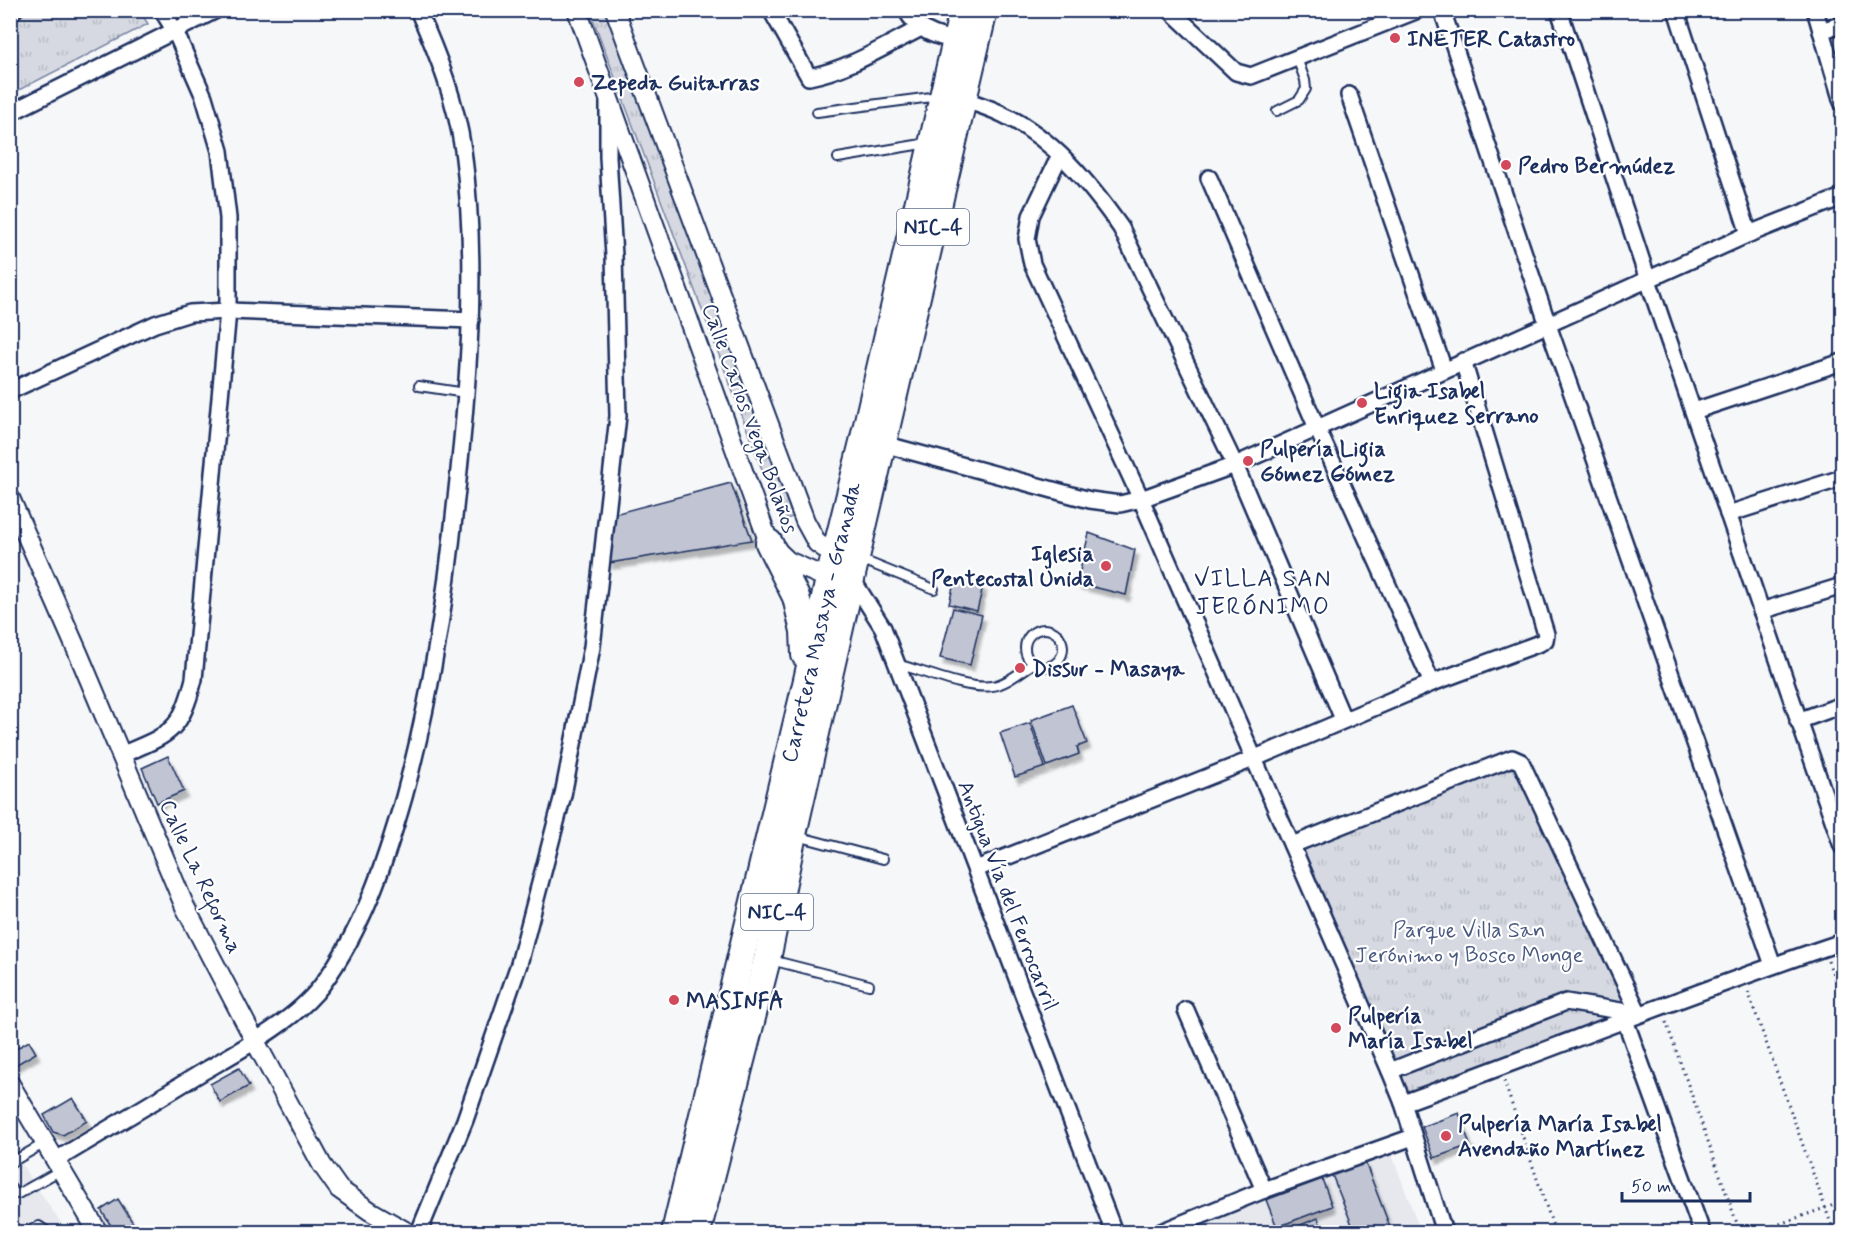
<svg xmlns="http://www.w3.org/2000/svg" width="1853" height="1243" font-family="Mynerve,sans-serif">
  <defs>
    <pattern id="park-tufts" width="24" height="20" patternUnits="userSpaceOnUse" patternTransform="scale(1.5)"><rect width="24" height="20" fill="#d6d9e2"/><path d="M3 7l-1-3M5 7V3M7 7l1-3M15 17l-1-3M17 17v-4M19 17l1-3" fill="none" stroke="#b7bbc4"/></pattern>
    <filter id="shadow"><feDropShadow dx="3.5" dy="6" stdDeviation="1.5" flood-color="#0004"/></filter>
  </defs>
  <rect width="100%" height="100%" fill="#f6f7f9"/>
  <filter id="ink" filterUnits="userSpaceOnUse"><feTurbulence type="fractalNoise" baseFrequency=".0167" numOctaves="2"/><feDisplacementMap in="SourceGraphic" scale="12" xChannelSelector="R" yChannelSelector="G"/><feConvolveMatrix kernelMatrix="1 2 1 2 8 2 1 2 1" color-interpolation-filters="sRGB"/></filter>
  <g filter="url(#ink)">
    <!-- built -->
    <g fill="#e6e8ee">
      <polygon points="10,1142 27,1173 67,1232 11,1232"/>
      <polygon points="1391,1152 1421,1232 1182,1232"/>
    </g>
    <!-- park -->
    <g fill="url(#park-tufts)" stroke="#7884a0" stroke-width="1.5">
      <polygon points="31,10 140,11 148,24 11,94 11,21"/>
      <polygon points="590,11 607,11 793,517 781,520"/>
      <polygon points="1512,758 1639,1014 1403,1103 1292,845"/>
    </g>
    <!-- building -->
    <g fill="#c0c4d3" stroke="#1b2f5e" stroke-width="1.5" filter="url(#shadow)">
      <polygon points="731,483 752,540 609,563 614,514"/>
      <polygon points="1089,533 1135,550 1126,595 1077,583"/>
      <polygon points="955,579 983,586 977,611 949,604"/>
      <polygon points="953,608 982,615 970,665 940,658"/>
      <polygon points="1072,705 1087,743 1077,747 1079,754 1047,766 1031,720"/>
      <polygon points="1030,723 1045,767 1015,777 1000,733"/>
      <polygon points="168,756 184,791 157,803 142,768"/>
      <polygon points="29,1041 36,1053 12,1067 10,1064 10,1052"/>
      <polygon points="239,1068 249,1086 220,1102 210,1084"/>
      <polygon points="73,1098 87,1121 63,1135 53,1132 44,1115"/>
      <polygon points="1459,1113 1470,1145 1434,1158 1422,1127"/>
      <polygon points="1365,1162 1392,1232 1355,1232 1332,1175"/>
      <polygon points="1322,1179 1332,1206 1277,1227 1266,1200"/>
      <polygon points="118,1199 133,1223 115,1232 101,1210"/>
      <polygon points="1318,1218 1323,1232 1289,1232 1288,1230"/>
    </g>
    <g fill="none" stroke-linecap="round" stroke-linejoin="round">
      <defs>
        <g id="service">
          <polyline points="1277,111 1299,100 1306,89 1305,80 1297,58"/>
          <polyline points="817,112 939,96"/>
          <polyline points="838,158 928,143"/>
          <polyline points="419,386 466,393"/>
          <polyline points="860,559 934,589"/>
          <circle cx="1044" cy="648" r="19"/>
          <path d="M897,664C923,671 968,690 992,686C1007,684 1021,671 1033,664"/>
          <polyline points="797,836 883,859"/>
          <polyline points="771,960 869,985"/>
          <polyline points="10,1163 45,1143"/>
          <polyline points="10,1187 14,1192 18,1194 61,1170"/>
          <polyline points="25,1232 39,1226 48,1232"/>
        </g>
        <g id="minor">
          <path d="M771,10L809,77C848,70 885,46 921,28"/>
          <path d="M906,10C917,30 935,37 956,40"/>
          <polyline points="1170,10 1236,72 1251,76 1418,10"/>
          <polyline points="1442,10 1548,325 1773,965"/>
          <polyline points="1559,10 1648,280 1842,846"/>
          <polyline points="1676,10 1749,234"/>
          <polyline points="1815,10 1842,102"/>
          <polyline points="10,12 14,10"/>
          <polyline points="1821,31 1842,24"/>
          <polyline points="1349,95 1444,370"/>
          <path d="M963,99C976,104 990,108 1002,114C1052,137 1090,184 1121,228L1235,465L1343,719"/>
          <polyline points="10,113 216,10"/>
          <polyline points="1060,155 1031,216 1027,239 1032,264 1141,499 1390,1071 1403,1103 1444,1232"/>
          <polyline points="1209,178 1317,428 1432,683"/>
          <polyline points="10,391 155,324 190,313 228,311 471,320"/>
          <polyline points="1694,411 1842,362"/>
          <polyline points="876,442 1090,500 1120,504 1141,499 1235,465 1749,234 1842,197"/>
          <polyline points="1728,514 1842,478"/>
          <polyline points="852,579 883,628 1114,1232"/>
          <polyline points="1761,611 1842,586"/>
          <polyline points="1798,721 1842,705"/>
          <path d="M121,755C170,734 180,733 194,679L228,311V218L220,151L204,97L175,31L162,10"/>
          <polyline points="1292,845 1512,758 1521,762 1639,1014"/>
          <polyline points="976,869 1253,759 1432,683 1540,643 1545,640 1546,634 1463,361"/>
          <polyline points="1186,1010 1264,1190"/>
          <polyline points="1625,1020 1702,1232"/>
          <polyline points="1390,1071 1566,1002 1639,1014"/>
          <path d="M1403,1103C1550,1050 1694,991 1842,942"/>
          <path d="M56,1160C105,1131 155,1101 204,1071C242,1049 296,1020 322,985C363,929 385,863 404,797C430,702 445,606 455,508C468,390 479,269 463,150C456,101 438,55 418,10"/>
          <polyline points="419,1232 465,1120 519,964 563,795 592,647 618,416 614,256 608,157 608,103"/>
          <polyline points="1161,1232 1264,1190 1413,1137"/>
        </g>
        <g id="tertiary">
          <polyline points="577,10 769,543 788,561 829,579 841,580"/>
          <polyline points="615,10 805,521 817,543 843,561"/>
          <polyline points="10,498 79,655 185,907 255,1041 322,1165 339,1189 370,1211 407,1232"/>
          <polyline points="10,1084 98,1232"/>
        </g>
        <g id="trunk">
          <polyline points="769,543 796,597 804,631 805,655"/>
          <path id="s1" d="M675,1232L807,680L829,579L864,438L963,10"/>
          <polyline points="697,1232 767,959 793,834 856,557 984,10"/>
        </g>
      </defs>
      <!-- service casing -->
      <use href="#service" stroke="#1b2f5e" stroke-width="12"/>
      <!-- minor casing -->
      <use href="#minor" stroke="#1b2f5e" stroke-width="20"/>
      <!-- tertiary casing -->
      <use href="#tertiary" stroke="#1b2f5e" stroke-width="22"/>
      <!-- trunk casing -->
      <use href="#trunk" stroke="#1b2f5e" stroke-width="30"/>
      <!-- path -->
      <g stroke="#1b2f5e" stroke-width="3" stroke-dasharray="1.5 4.5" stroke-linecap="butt">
        <polyline points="1828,961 1842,999"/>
        <polyline points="1748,992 1834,1232"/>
        <polyline points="1666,1022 1740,1232"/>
        <polyline points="1504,1081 1555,1232"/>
        <polyline points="1757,1232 1842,1202"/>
      </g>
      <!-- service -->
      <use href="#service" stroke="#fff" stroke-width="8"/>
      <!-- minor -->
      <use href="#minor" stroke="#fff" stroke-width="15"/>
      <!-- tertiary -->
      <use href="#tertiary" stroke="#fff" stroke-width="18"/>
      <!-- trunk -->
      <use href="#trunk" stroke="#fff" stroke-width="26"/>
    </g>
  </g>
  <!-- markers -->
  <g fill="#d1495b" stroke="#fff" stroke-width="2">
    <circle cx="1395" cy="38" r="6"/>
    <circle cx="579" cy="82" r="6"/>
    <circle cx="1506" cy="165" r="6"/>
    <circle cx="1362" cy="403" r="6"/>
    <circle cx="1248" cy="461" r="6"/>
    <circle cx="1106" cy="566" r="6"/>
    <circle cx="1020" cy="668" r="6"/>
    <circle cx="674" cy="1000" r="6"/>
    <circle cx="1336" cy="1028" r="6"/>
    <circle cx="1446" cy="1136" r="6"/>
  </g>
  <g text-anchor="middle" stroke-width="4.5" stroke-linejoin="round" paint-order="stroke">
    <!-- shield labels -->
    <g fill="#fff" stroke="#5f6d8e" stroke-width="1.5">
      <rect x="897" y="209" width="72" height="36" rx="4.5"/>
      <rect x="741" y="894" width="72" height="36" rx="4.5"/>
    </g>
    <g font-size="21" font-weight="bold" fill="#1b2f5e">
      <text x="933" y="234">NIC-4</text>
      <text x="777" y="919">NIC-4</text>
    </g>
    <!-- poi labels -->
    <g font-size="22" font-weight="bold" fill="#1b2f5e" stroke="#fff" text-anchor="start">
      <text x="1407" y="46">INETER Catastro</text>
      <text x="591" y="90">Zepeda Guitarras</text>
      <text x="1518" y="173">Pedro Bermúdez</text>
      <text x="1374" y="398">Ligia Isabel<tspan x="1374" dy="25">Enriquez Serrano</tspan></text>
      <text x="1260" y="456">Pulpería Ligia<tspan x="1260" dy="25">Gómez Gómez</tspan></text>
      <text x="1094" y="561" text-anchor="end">Iglesia<tspan x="1094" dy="25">Pentecostal Unida</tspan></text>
      <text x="1032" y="676">Dissur - Masaya</text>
      <text x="686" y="1008">MASINFA</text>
      <text x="1348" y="1023">Pulpería<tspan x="1348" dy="25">María Isabel</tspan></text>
      <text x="1458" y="1131">Pulpería María Isabel<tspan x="1458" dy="25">Avendaño Martínez</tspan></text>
    </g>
    <!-- street labels -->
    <g font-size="22" fill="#1b2f5e" stroke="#fff">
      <text transform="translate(751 418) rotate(70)" y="8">Calle Carlos Vega Bolaños</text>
      <text dy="8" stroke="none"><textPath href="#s1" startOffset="627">Carretera Masaya - Granada</textPath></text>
      <text transform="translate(202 876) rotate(65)" y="8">Calle La Reforma</text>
      <text transform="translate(1009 895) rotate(69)" y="8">Antigua Vía del Ferrocarril</text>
    </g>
    <!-- park labels -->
    <g font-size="22" fill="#4a5a7f" stroke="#fff">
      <text x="1469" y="937">Parque Villa San<tspan x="1469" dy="25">Jerónimo y Bosco Monge</tspan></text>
    </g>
    <!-- neighbourhood labels -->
    <g font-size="24" letter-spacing="1.5" fill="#1b2f5e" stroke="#fff">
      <text x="1263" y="586">VILLA SAN<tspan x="1263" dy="28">JERÓNIMO</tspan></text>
    </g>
  </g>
  <!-- margin -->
  <rect width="1853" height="1243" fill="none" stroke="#fff" stroke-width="36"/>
  <rect x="18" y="18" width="1817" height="1207" fill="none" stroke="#1b2f5e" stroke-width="2" filter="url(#ink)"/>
  <!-- scale -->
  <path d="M1622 1192v9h128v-9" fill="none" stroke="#1b2f5e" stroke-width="3"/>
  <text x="1631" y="1192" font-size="18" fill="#1b2f5e" stroke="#ffffff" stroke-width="4.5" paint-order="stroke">50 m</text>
</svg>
